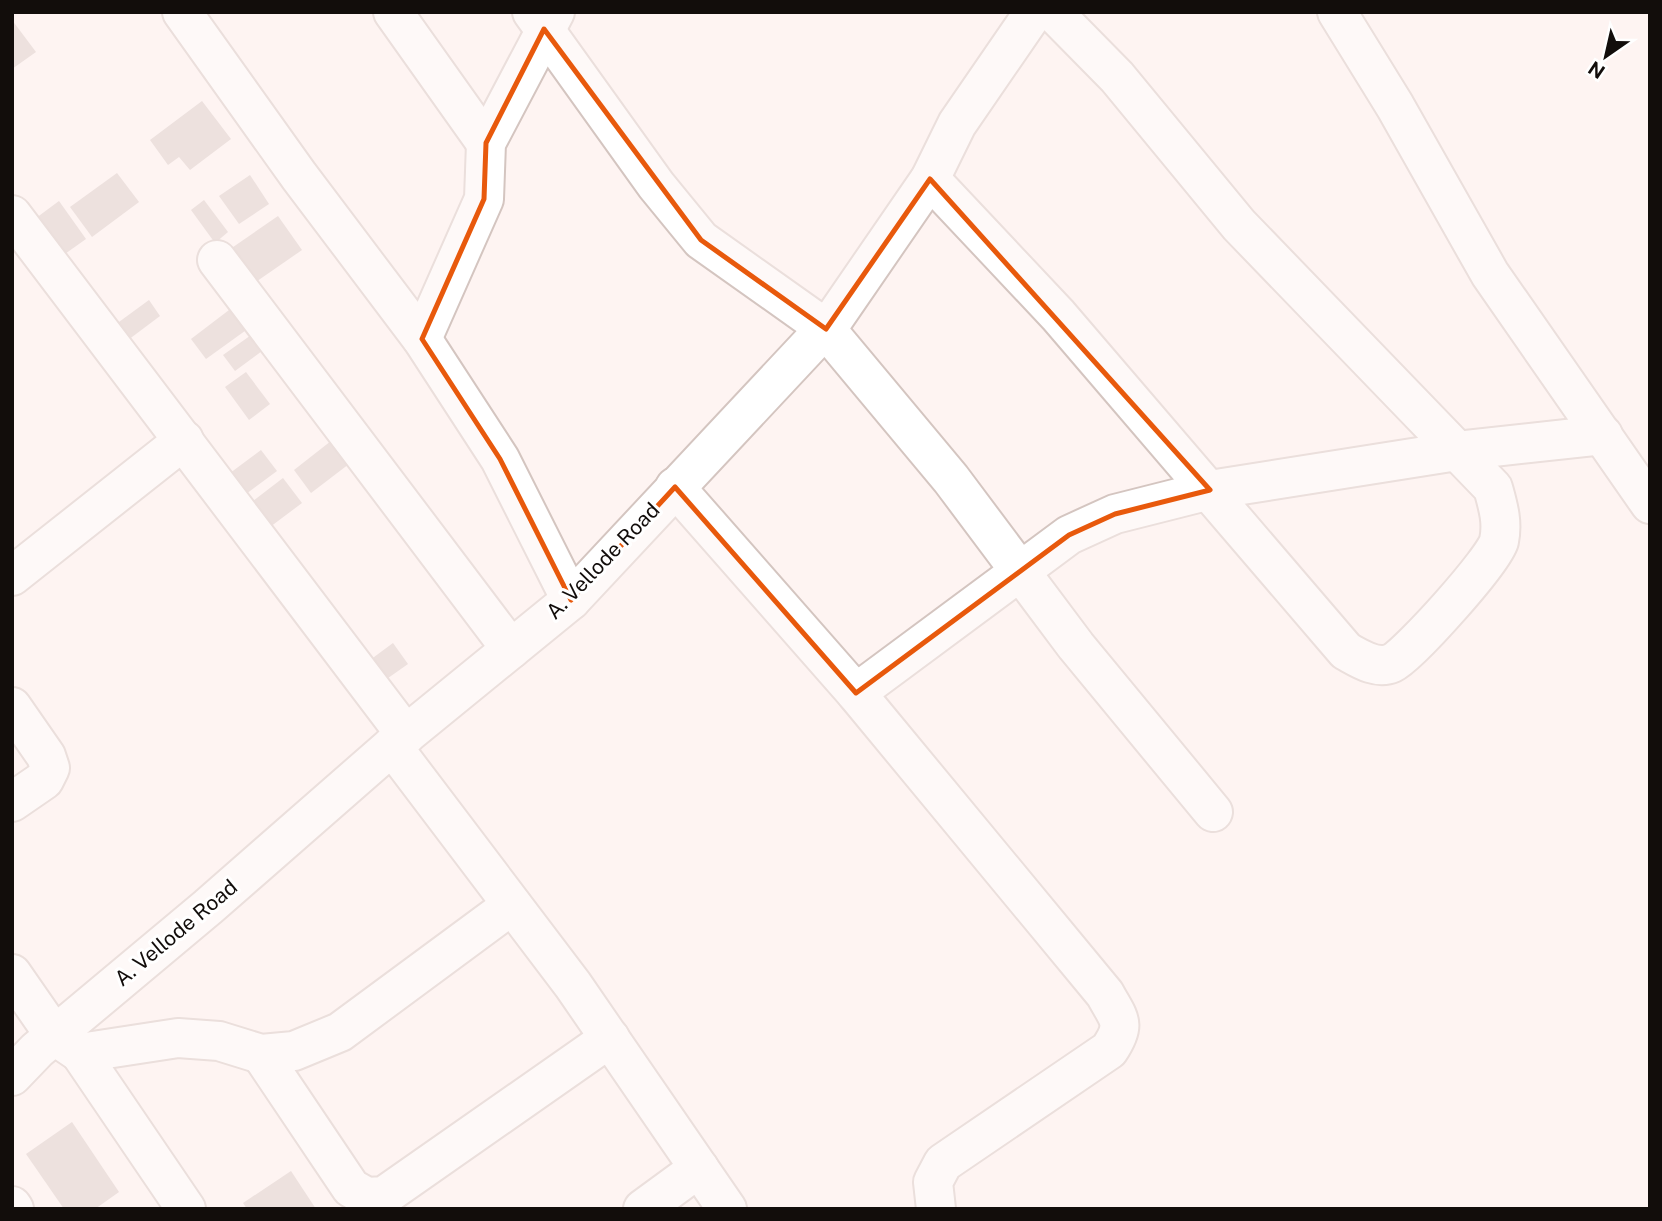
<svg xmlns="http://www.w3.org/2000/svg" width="1662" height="1221" font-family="'Public Sans',sans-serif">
  <rect width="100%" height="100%" fill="#fef4f2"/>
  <!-- building -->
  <g fill="#d9c9c5">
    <polygon points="12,20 36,52 12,69"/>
    <polygon points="202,101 231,139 190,170 179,157 168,165 150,140"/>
    <polygon points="117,173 139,202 92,237 70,207"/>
    <polygon points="250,175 269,204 239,224 219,196"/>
    <polygon points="204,200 228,232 215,243 191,210"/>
    <polygon points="59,201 86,239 55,261 28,224"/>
    <polygon points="278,216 302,250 247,288 223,254"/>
    <polygon points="149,300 160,316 120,346 108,330"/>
    <polygon points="233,307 249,328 206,359 191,339"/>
    <polygon points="254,333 266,348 235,371 223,355"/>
    <polygon points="246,372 270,404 249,420 225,387"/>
    <polygon points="331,441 349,464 311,493 294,470"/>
    <polygon points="261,450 277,471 238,500 222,479"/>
    <polygon points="283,478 302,503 266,530 248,505"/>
    <polygon points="393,643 408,664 381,683 366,663"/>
    <polygon points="72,1122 119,1192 95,1209 64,1209 26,1154"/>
    <polygon points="291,1171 316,1209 247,1209 243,1203"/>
  </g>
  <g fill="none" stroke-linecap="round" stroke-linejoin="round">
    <defs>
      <g id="minor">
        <polyline points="182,12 299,176 422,339 500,459 571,600"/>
        <polyline points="393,12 486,143"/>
        <polyline points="532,12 656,185 701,240 825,328 951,479 1076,646 1213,812"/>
        <polyline points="1337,12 1395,106 1490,274 1650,504"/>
        <path d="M930,179L1058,315L1346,651C1359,658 1376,670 1392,663C1409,655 1496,558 1499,541C1503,522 1498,506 1493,488L1239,225L1117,77L1053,12"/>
        <polyline points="12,215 406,735"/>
        <polyline points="217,260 511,649"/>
        <polyline points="422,339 484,199 486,143 555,12"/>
        <path d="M675,487L856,693L1105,994C1119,1020 1127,1023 1109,1050L943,1163L933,1182L936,1209"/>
        <polyline points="12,576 184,440"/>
        <polyline points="856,693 1069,535 1115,514 1210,490 1457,451 1603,435"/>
        <polyline points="12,707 46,756 50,768 44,780 12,802"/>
        <polyline points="392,746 573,985 727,1209"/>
        <polyline points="12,974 55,1036 80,1053 178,1038 219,1041 261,1054 294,1051 340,1032 512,905"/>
        <polyline points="80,1053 186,1209"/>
        <polyline points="261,1054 351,1188 367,1197 384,1196 610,1038"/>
        <polyline points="12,1206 14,1209"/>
        <polyline points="643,1209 699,1168"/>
      </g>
      <polyline id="major" points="12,1076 37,1050 208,907 392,746 571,600 833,320 930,179 957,124 1034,12"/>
    </defs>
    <!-- minor casing -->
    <use href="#minor" stroke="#d4c5c0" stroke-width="42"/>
    <!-- major casing -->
    <use href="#major" stroke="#d4c5c0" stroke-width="42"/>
    <!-- minor -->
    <use href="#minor" stroke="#fff" stroke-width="38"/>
    <!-- major -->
    <use href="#major" stroke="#fff" stroke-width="38"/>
  </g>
  <!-- marked area -->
  <path d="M0 0H1662V1221H0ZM544,29L701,240L826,329L930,179L1210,490L1115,514L1069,535L856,693L675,487L571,600L500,459L422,339L484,199L486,143Z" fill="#fef4f2" fill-opacity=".55" fill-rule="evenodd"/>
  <path fill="none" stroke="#e8590c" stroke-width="5" stroke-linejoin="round" d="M544,29L701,240L826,329L930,179L1210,490L1115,514L1069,535L856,693L675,487L571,600L500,459L422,339L484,199L486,143Z"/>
  <g text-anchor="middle" stroke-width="6" stroke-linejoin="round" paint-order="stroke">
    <!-- street labels -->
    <g font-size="21" fill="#120d0b" stroke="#fff">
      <text transform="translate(603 561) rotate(-46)" y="7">A. Vellode Road</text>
      <text transform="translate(176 933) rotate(-40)" y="7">A. Vellode Road</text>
    </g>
  </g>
  <!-- border -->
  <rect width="1662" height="1221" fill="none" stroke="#120d0b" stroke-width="28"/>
  <!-- north arrow -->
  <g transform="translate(1606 56) rotate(214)" stroke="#ffffff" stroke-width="5" paint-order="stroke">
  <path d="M0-5L12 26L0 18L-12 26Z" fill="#120d0b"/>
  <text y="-10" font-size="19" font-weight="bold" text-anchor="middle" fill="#120d0b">N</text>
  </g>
</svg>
